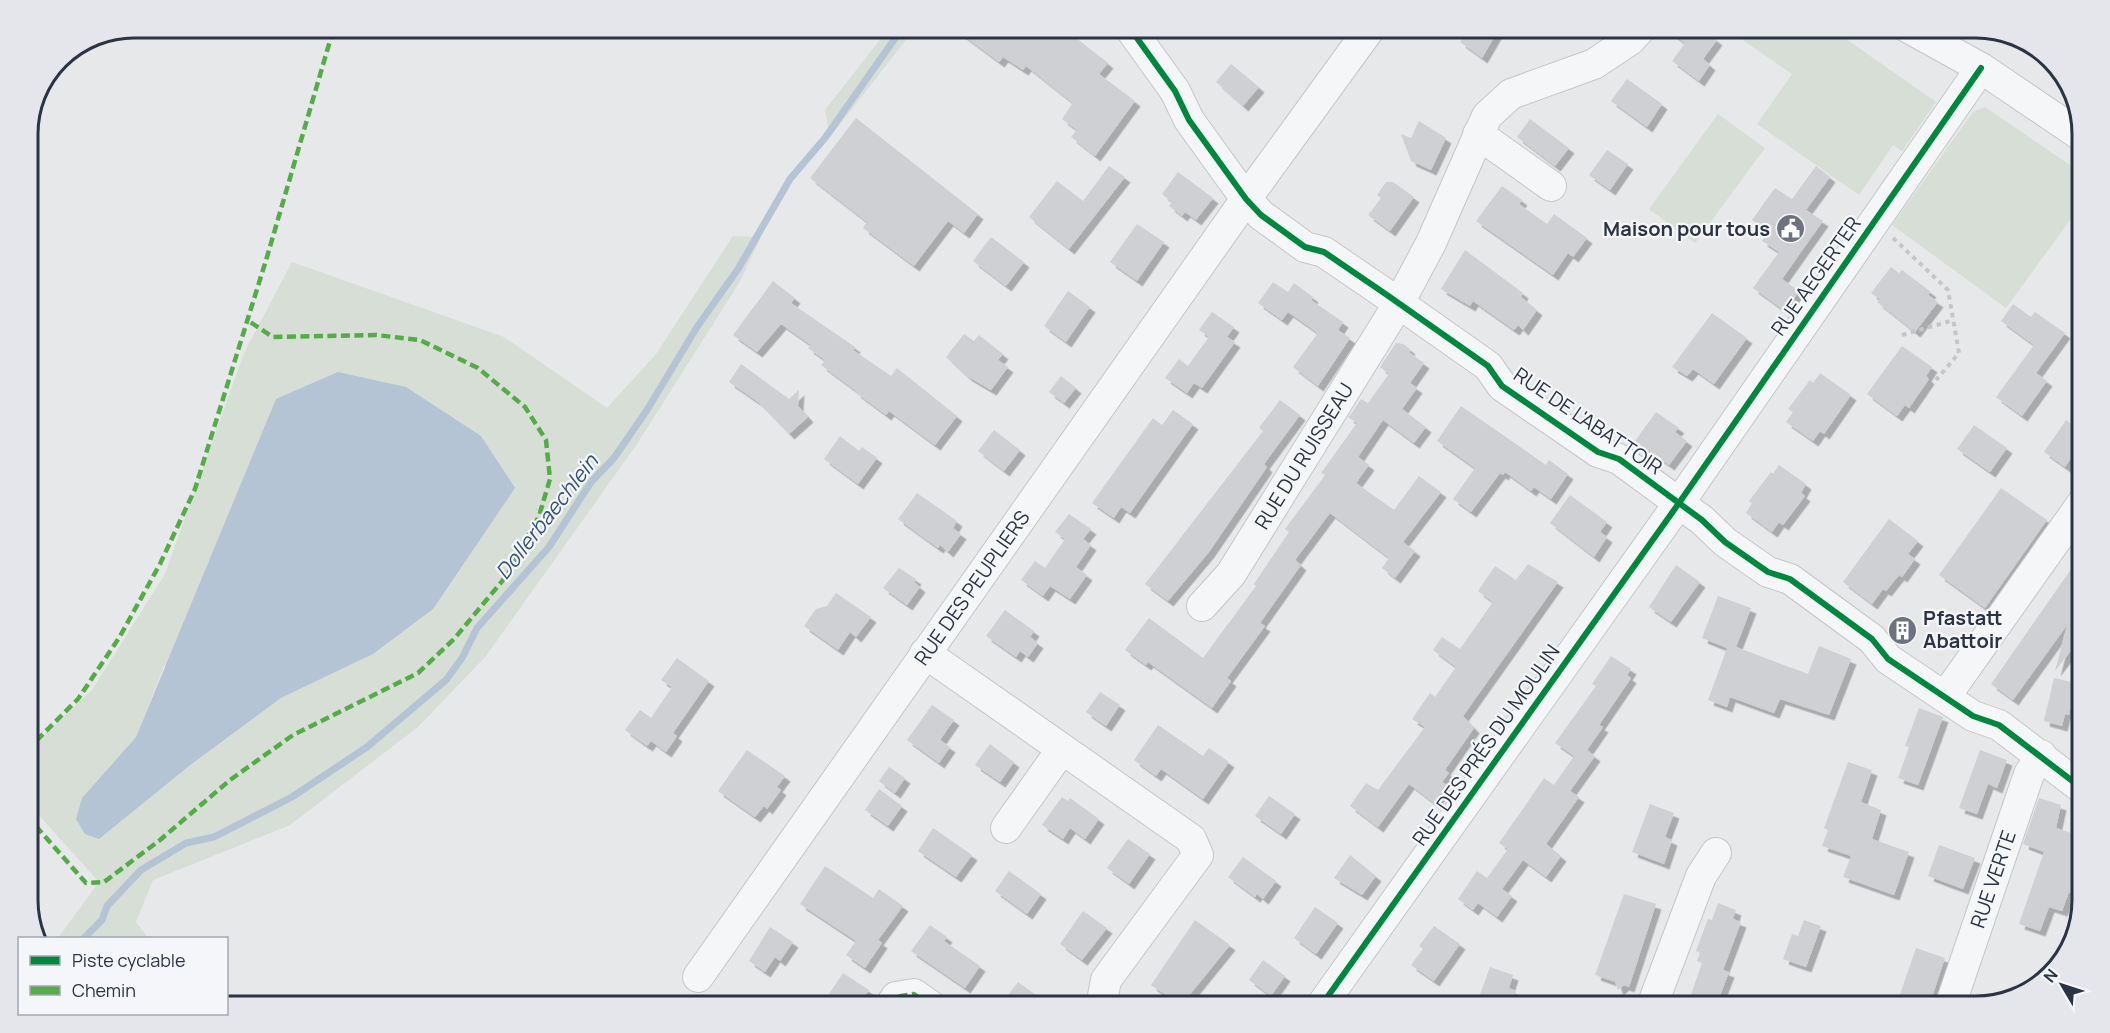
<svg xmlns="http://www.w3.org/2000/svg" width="2110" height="1033" font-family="Manrope,sans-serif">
  <defs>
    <filter id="shadow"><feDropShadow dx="5.5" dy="5.5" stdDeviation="0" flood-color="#0004"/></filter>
  </defs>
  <rect width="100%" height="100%" fill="#e6e8ea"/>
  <!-- green -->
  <g fill="#d6ded6" fill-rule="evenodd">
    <polygon points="890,27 916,27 830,137 825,110"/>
    <polygon points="1724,27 1829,27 1936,102 1902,151 1893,145 1859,195 1757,124 1792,74"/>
    <polygon points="1985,107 2083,174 2083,202 2006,308 1892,225 1973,112"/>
    <polygon points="1718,114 1765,148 1695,243 1649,209"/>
    <path d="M733,236L761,237L739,283L637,444L486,656L418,727L290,825L153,880L136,922L148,938H58L99,882L27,802V751L92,690L165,574L244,353L292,262L504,337L607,408L656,354ZM373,654L281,698L189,766L82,798L136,737L164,666Z"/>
  </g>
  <!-- water -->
  <polygon fill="#b4c4d5" points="338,372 406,387 481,436 515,488 433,609 373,654 281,698 189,766 99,839 85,834 76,819 82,798 136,737 276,399"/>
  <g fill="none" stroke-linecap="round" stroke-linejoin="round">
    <!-- stream -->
    <polyline stroke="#b4c4d5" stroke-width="7" points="84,938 102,920 107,906 141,870 186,843 214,837 292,797 367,747 446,680 462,658 477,628 549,547 591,482 614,458 647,410 697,327 738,269 790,179 825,138 903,27"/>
  </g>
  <!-- building -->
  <g fill="#ced0d3" filter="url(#shadow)">
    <polygon points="952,27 1062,27 1108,63 1099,74 1135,101 1095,156 1071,137 1077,130 1062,119 1073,103 1026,66 1023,70 1003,57 999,62"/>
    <polygon points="1472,27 1500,27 1482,58 1460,42"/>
    <polygon points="1663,27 1700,27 1717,40 1703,59 1710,65 1699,81 1672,61 1685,43"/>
    <polygon points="1231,64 1259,87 1243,106 1216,82"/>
    <polygon points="1627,79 1662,104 1647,127 1611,101"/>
    <polygon points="856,118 978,214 964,233 948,221 914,266 863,228 867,222 810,178"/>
    <polygon points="1530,119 1569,148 1555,166 1517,137"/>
    <polygon points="1419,121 1446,138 1431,170 1411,161 1401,134 1411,138"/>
    <polygon points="1607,150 1628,164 1610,190 1589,175"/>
    <polygon points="1109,166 1125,177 1069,249 1029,217 1057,181 1083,201"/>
    <polygon points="1816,166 1830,177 1806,210 1823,221 1782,279 1799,291 1785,311 1753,288 1779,252 1762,241 1768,231 1752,220 1775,188 1792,199"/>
    <polygon points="1178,172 1213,198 1196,220 1185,212 1182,216 1169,206 1172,202 1162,194"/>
    <polygon points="1386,182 1393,182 1414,197 1390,231 1368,215 1381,198 1377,195"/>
    <polygon points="1502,186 1522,200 1519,204 1547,224 1554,214 1587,238 1573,257 1568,253 1553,275 1476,221"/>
    <polygon points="1137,224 1164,242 1137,281 1110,262"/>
    <polygon points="991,237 1024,262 1006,286 973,261"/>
    <polygon points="1465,250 1523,293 1521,297 1537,310 1523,330 1518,325 1514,330 1473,301 1470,306 1441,289"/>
    <polygon points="1891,267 1899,273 1902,270 1931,292 1928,295 1938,302 1915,332 1877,302 1880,299 1871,293"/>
    <polygon points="773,281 795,298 791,303 855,347 853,350 891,376 897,368 957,416 935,445 889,411 886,415 855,392 856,391 821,365 825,360 808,348 811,345 781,324 757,352 733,335"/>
    <polygon points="1273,282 1288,292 1294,283 1313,297 1311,300 1343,322 1338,330 1350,338 1318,386 1293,367 1318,333 1288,312 1282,320 1258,303"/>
    <polygon points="1068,291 1090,307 1066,342 1044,326"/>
    <polygon points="2013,304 2031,317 2035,312 2065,333 2036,373 2047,381 2022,416 1996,397 2034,345 2001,321"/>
    <polygon points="1212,312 1234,327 1227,337 1235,342 1202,388 1194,383 1187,393 1165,378 1179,359 1188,366 1209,337 1199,330"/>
    <polygon points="1712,313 1747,338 1714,384 1693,369 1687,376 1672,367"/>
    <polygon points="964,334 974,341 979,335 1003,354 998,360 1008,367 991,390 967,376 946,357"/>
    <polygon points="1396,343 1403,344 1409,348 1410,353 1424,363 1410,383 1417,388 1402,409 1426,427 1414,443 1383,420 1358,457 1369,465 1356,483 1394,510 1419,476 1441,492 1403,542 1415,551 1395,578 1382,568 1389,558 1330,513 1295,560 1301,565 1260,623 1265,626 1227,678 1231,681 1212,708 1148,662 1146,665 1125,650 1149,618 1203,658 1256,586 1254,584 1289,532 1285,529 1325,475 1321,473 1357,423 1348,417 1351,414 1361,399 1368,403 1389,374 1380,367"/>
    <polygon points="1902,346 1932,367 1926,376 1929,379 1909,408 1905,405 1897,416 1867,394"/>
    <polygon points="741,364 789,399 799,390 798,406 808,417 789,434 758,402 729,382"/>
    <polygon points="1820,373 1851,395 1824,434 1820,431 1813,441 1786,422 1793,412 1788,409 1810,380 1813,383"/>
    <polygon points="1061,376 1076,388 1064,403 1049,392"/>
    <polygon points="1280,400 1300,415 1264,464 1267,467 1209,552 1168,601 1145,584 1263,431 1259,428"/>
    <polygon points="1461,406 1546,465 1549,460 1568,474 1551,499 1534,487 1531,491 1505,472 1503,475 1500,473 1471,512 1453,499 1475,468 1437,441"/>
    <polygon points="1173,410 1193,424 1130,513 1121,507 1114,518 1092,503 1153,418 1162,425"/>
    <polygon points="1656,412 1679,428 1675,432 1687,441 1669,465 1635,441"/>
    <polygon points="2066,420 2083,433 2083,441 2065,467 2044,452"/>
    <polygon points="1974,425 2007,448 1990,472 1957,449"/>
    <polygon points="994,430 1020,450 1004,471 978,451"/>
    <polygon points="840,436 859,451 862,447 877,458 858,484 824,459"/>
    <polygon points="1779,465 1806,484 1801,493 1805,496 1783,525 1779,522 1772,532 1746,513 1752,503 1749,501 1771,472 1773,474"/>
    <polygon points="2001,488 2047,520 1985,608 1939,575"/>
    <polygon points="917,493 957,521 953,528 961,534 948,552 940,545 938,548 898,519"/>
    <polygon points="1570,495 1607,522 1600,532 1607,537 1594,557 1550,523"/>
    <polygon points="1069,514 1091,529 1083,539 1091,545 1076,567 1087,575 1070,599 1050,586 1043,596 1021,580 1035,561 1045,568 1065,539 1055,532"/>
    <polygon points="1889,519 1918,541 1908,554 1915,559 1902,577 1899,575 1886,591 1883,589 1872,604 1843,582"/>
    <polygon points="2083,552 2083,635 2055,671 2067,625 2013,700 1991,684"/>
    <polygon points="1528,564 1558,582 1463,716 1474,728 1445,770 1449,773 1442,782 1447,785 1434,803 1409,784 1378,827 1350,806 1366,783 1378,790 1425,727 1412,719 1430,693 1435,697 1456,667 1433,650 1442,637 1460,649 1493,602 1478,591 1495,566 1516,580"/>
    <polygon points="1676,565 1700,582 1671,622 1649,607"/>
    <polygon points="899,568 916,579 914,582 920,587 907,605 883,588"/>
    <polygon points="836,593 871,617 856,637 850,632 838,650 804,626 816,609 827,606"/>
    <polygon points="1718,596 1751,608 1736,647 1808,674 1819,646 1851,659 1829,715 1780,699 1774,713 1730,697 1727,707 1708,700 1727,648 1702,638"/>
    <polygon points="1005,610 1034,631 1030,637 1038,643 1028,657 1020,651 1016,657 986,636"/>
    <polygon points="1611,656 1631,669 1627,675 1631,678 1599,725 1603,727 1587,750 1595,756 1570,791 1579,797 1546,844 1561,856 1546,877 1523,860 1502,889 1512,896 1497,917 1478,903 1473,910 1458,899 1477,871 1487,878 1508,849 1499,843 1527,803 1544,778 1554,785 1574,756 1555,743 1596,686 1592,684"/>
    <polygon points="677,658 709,681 673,733 677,736 666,752 651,741 647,746 625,730 640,710 651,718 672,687 661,680"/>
    <polygon points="2054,678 2075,683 2069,715 2065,714 2062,726 2044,721"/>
    <polygon points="1100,692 1120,705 1106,726 1086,712"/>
    <polygon points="932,705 954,720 940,740 950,747 939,763 907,740"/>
    <polygon points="1919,708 1943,717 1918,785 1898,778 1909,747 1905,746"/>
    <polygon points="1158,725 1203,756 1209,748 1229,762 1203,799 1161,769 1156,776 1134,760"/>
    <polygon points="990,744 1014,762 1000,782 975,765"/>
    <polygon points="747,750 785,776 777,787 781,790 767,809 764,806 755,817 718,791"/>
    <polygon points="1980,750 2007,760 1997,788 1988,784 1977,814 1959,808"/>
    <polygon points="1848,762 1872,770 1861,802 1881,810 1872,839 1909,852 1894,895 1843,877 1851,856 1822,846 1828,830 1824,828"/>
    <polygon points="889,767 905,778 895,793 879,781"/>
    <polygon points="879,789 902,806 888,826 865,810"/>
    <polygon points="1269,796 1295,814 1281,834 1255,816"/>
    <polygon points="1062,797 1068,801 1070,798 1099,819 1085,839 1070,828 1063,839 1042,825"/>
    <polygon points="2039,798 2061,805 2056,828 2083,837 2083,897 2069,892 2062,911 2049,907 2040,931 2019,924 2044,852 2023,844"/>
    <polygon points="1650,804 1674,813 1665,837 1672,840 1664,864 1632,852"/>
    <polygon points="933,828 972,855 956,877 918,851"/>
    <polygon points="1128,839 1150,854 1129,884 1107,868"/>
    <polygon points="1939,845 1975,858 1963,889 1928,876"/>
    <polygon points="1350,855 1376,876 1362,895 1334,878"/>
    <polygon points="1243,857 1276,881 1263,899 1257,894 1255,897 1228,877"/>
    <polygon points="825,866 873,898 879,889 903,906 878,940 882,943 865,968 846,955 856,941 800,904"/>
    <polygon points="1009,871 1041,894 1027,914 995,891"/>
    <polygon points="1624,894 1656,904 1629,987 1624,985 1618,990 1615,982 1595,975"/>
    <polygon points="1718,903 1736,910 1733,919 1741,922 1723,970 1729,972 1716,1006 1687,1006 1702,963 1697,961 1700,953 1696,951 1708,919 1712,920"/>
    <polygon points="1315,907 1338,923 1316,954 1294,938"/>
    <polygon points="1083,911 1107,928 1082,960 1060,944"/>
    <polygon points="1195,920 1230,945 1188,997 1185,995 1179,1004 1151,985"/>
    <polygon points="1804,920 1821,926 1806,967 1783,959 1792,934 1798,936"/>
    <polygon points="930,925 947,937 944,941 980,966 965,988 911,951"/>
    <polygon points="1434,926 1460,944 1434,981 1411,965 1423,949 1419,946"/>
    <polygon points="770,927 793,942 780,961 775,957 765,972 749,961"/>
    <polygon points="1916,948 1945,958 1929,1006 1896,1006"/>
    <polygon points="1263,960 1285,976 1271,996 1249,980"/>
    <polygon points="1490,967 1513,975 1509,988 1516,991 1511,1006 1487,1006 1477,1003"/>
    <polygon points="843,973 869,990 858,1006 827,1006 833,997 829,994"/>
    <polygon points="1018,982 1051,1006 1000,1006"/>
  </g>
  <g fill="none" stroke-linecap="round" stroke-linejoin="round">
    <defs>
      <g id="minor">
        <polyline points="1129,27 1175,91 1189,120 1246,199 1261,215 1305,247 1324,252 1387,295 1488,366 1502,386 1598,452 1619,459 1702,520 1725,542 1768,572 1790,579 1872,639 1888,659 1973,716 1999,725 2083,789"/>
        <polyline points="1907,27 1981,68 2083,137"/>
        <polyline points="1478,134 1551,186"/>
        <path id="s1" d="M1202,606L1231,574L1399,303L1431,243L1487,116L1511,94L1594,64L1630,40L1642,27"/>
        <polyline points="925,653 1191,839 1198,855 1106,980 1103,996 1108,1006"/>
        <polyline points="1945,697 2083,502"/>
        <polyline points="1006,828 1062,749"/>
        <path id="s2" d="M698,977L1246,199L1371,27"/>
        <polyline points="890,1006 896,997 914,994 931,1006"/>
        <polyline points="1321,1006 1679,503 1981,68"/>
        <polyline points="1652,1006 1701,876 1716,853"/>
        <path id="s3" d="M1950,1006L2029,774L2041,755"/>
      </g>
    </defs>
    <!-- minor casing -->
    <use href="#minor" stroke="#c4c6c8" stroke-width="32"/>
    <!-- path -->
    <g stroke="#c5c6ca" stroke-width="4" stroke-dasharray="4.5 4.5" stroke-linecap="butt">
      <polyline points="1893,238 1948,290 1959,353 1936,380"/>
      <polyline points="1902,335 1954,320"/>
      <polyline points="677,1006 684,997"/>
    </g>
    <!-- minor -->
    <use href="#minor" stroke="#f5f6f7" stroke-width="30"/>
    <!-- quiet -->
    <g stroke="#54ac47" stroke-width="4.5" stroke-dasharray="9 4.5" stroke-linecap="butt">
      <polyline points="27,750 78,699 119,638 160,564 195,489 267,257 334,27"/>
      <polyline points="27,816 86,883 104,882 160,840 230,780 293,735 418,673 454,639 508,574 539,516 550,479 546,440 525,407 478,368 420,340 376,335 273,337 247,320"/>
      <polyline points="890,1006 896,997 914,994 931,1006"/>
    </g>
    <defs>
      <g id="cycleway">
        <polyline points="1129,27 1175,91 1189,120 1246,199 1261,215 1305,247 1324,252 1387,295 1488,366 1502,386 1598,452 1619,459 1702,520 1725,542 1768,572 1790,579 1872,639 1888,659 1973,716 1999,725 2083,789"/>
        <polyline points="1321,1006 1679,503 1981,68"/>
      </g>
    </defs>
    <!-- cycleway casing -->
    <use href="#cycleway" stroke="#f4f6f9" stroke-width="10"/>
    <!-- cycleway -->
    <use href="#cycleway" stroke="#00873e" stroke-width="6"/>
  </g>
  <!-- icons -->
  <defs>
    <symbol id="civic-disc" viewBox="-11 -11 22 22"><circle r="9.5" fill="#6c737f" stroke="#f4f6f9"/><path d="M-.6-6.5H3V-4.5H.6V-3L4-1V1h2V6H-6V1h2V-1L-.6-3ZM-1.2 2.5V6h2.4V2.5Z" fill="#fff"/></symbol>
    <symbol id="building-disc" viewBox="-11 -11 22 22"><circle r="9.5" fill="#6c737f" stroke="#f4f6f9"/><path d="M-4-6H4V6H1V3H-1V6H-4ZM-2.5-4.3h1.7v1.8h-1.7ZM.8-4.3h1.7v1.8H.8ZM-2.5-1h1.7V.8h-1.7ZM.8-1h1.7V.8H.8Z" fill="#fff"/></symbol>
  </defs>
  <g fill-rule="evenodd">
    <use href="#civic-disc" x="1774" y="212" width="33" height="33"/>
    <use href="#building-disc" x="1886" y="614" width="33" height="33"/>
  </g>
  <g text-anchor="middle" stroke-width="4.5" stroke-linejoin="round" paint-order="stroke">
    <!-- poi labels -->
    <g font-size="20" font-weight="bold" fill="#2b3445" stroke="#f4f6f9" text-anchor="end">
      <text x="1770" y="236">Maison pour tous</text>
      <text x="1923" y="625" text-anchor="start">Pfastatt<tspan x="1923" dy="23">Abattoir</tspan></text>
    </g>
    <!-- street labels -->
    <g font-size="20" fill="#2b3445" stroke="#f4f6f9">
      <text transform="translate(1816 276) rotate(-55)" y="7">RUE AEGERTER</text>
      <text transform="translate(1588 421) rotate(34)" y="7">RUE DE L'ABATTOIR</text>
      <text dy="7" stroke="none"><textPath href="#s1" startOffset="182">RUE DU RUISSEAU</textPath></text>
      <text dy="7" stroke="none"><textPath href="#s2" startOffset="476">RUE DES PEUPLIERS</textPath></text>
      <text transform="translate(1486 745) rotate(-55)" y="7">RUE DES PRÉS DU MOULIN</text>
      <text dy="7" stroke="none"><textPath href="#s3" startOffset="134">RUE VERTE</textPath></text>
    </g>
    <!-- water labels -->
    <g font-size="21" font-style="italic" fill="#34527a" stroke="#f4f6f9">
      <text transform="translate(547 517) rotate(-52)" y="7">Dollerbaechlein</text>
    </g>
  </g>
  <!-- crop -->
  <path d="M0 0H2110V1033H0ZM134 38H1976A96 96 0 0 1 2072 134V900A96 96 0 0 1 1976 996H134A96 96 0 0 1 38 900V134A96 96 0 0 1 134 38Z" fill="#e4e6eb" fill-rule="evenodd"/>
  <path fill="none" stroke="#2b3445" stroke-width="3" d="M134 38H1976A96 96 0 0 1 2072 134V900A96 96 0 0 1 1976 996H134A96 96 0 0 1 38 900V134A96 96 0 0 1 134 38Z"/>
  <!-- legend -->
  <rect x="18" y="937" width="210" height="78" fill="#f4f6f9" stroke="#a4a8b1" stroke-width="1.5"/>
  <rect x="30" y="956" width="30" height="9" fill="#00873e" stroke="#a4a8b1" stroke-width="1.5"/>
  <text x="72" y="967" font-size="18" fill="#2b3445">Piste cyclable</text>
  <rect x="30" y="986" width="30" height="9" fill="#54ac47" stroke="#a4a8b1" stroke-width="1.5"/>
  <text x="72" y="997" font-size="18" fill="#2b3445">Chemin</text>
  <!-- north arrow -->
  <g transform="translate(2062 985) rotate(309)" stroke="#f4f6f9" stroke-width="4.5" paint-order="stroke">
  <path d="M0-4.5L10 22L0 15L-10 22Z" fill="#2b3445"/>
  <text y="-9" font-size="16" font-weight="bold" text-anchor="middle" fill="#2b3445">N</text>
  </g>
</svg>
